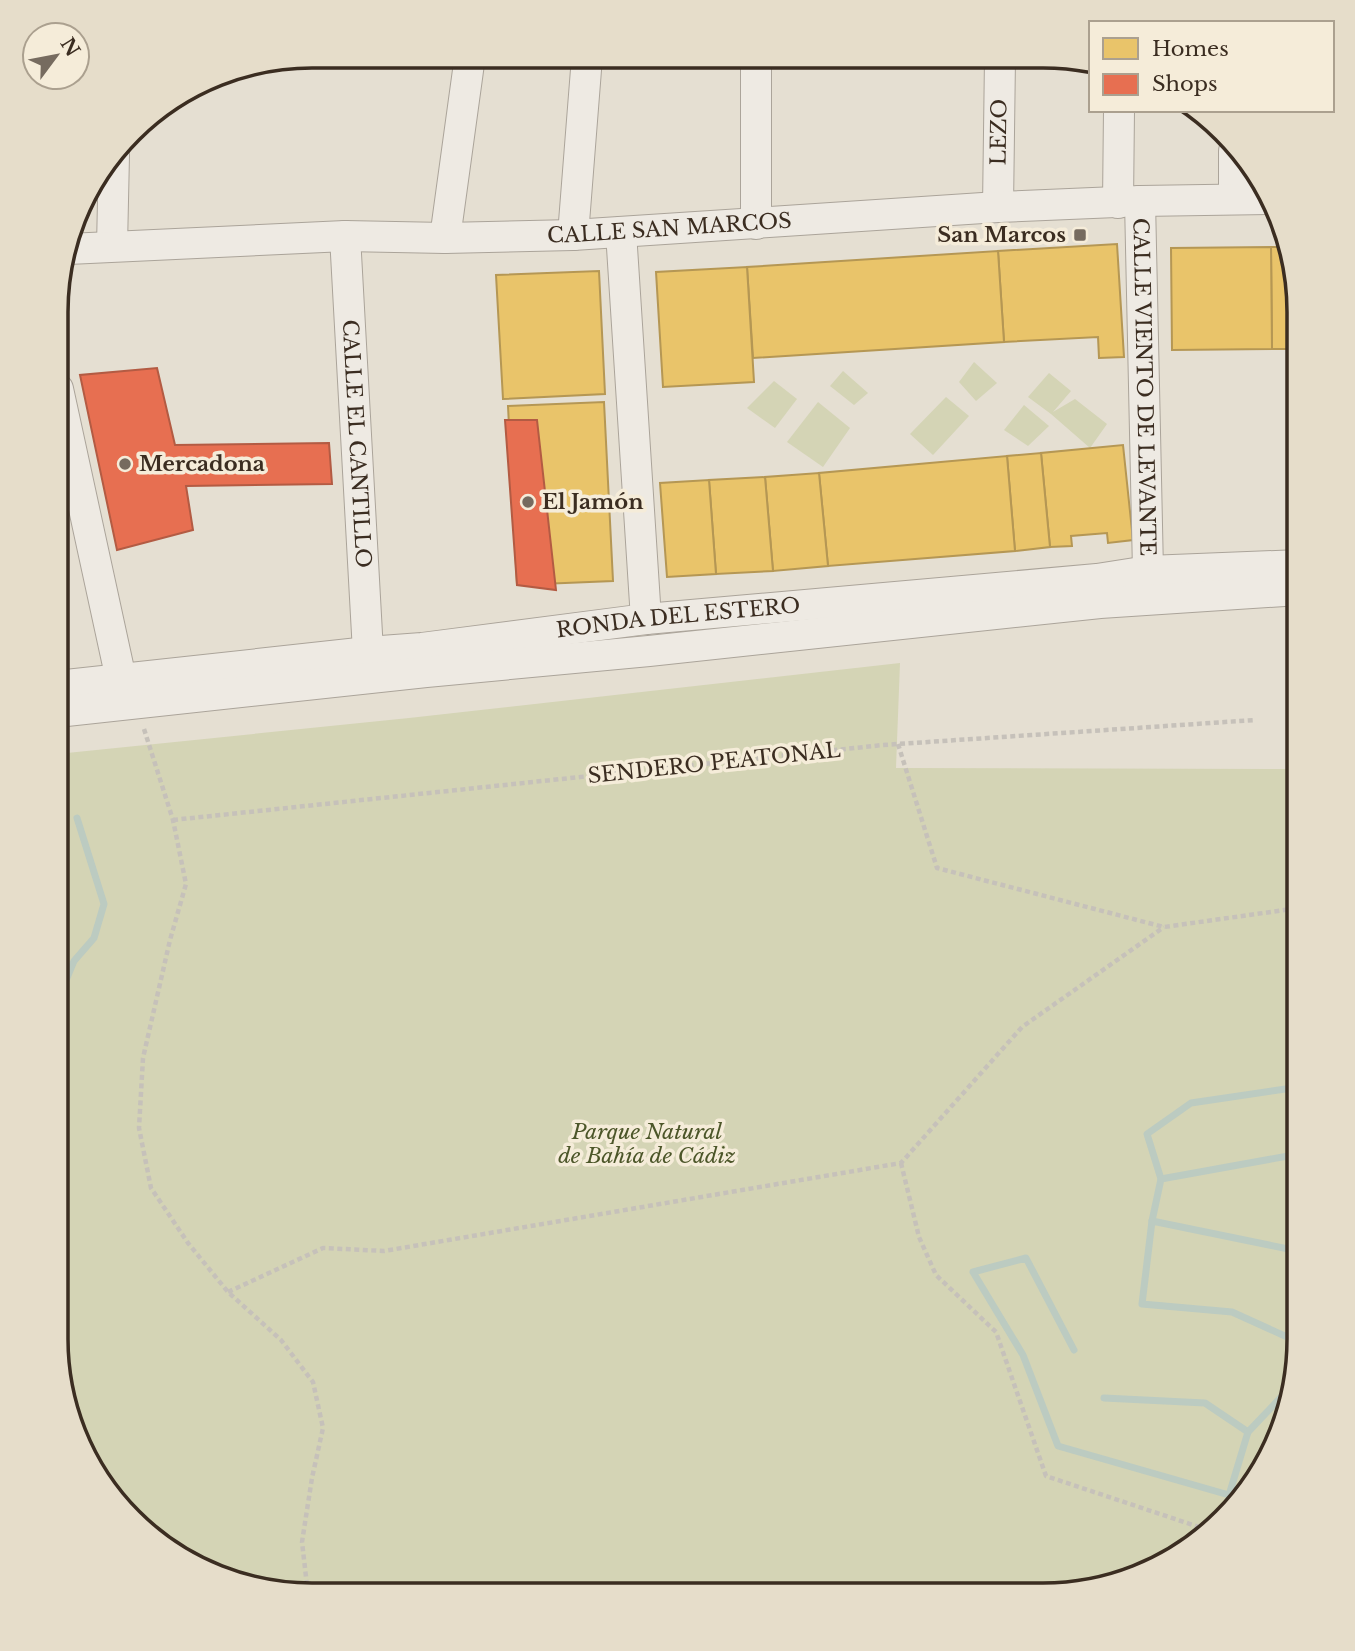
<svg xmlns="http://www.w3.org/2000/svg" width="1355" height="1651" font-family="'Libre Baskerville',serif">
  <rect width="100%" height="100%" fill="#e5dfd2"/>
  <!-- green -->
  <g fill="#d4d4b5">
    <polygon points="974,362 997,383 976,401 959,382"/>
    <polygon points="843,371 868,393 854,405 830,386"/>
    <polygon points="1049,373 1071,391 1053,412 1075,399 1107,424 1090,448 1051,414 1028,397"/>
    <polygon points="774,381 797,399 775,428 747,408"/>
    <polygon points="946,397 969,416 933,455 910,434"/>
    <polygon points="818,402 850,428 823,467 787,442"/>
    <polygon points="1024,405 1049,426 1028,446 1004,430"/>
    <polygon points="900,663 896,768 1299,769 1298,1356 1256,1481 1171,1561 1059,1594 295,1594 170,1552 90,1467 56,1339 57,754 409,718"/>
  </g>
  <!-- homes -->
  <g fill="#e9c46a" stroke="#b59754" stroke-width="2">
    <polygon points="1117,244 1124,357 1099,358 1098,337 1004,342 998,251"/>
    <polygon points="1271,247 1282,247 1299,312 1299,349 1272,349"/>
    <polygon points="1271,247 1272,349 1172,350 1171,248"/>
    <polygon points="998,251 1004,342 753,358 747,267"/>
    <polygon points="747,267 754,382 663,387 656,272"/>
    <polygon points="599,271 605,394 503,399 496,275"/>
    <polygon points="604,402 613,581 517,585 508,406"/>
    <polygon points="1123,445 1133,540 1108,543 1107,533 1071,536 1072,546 1050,547 1041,453"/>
    <polygon points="1041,453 1050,547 1015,551 1007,456"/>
    <polygon points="1007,456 1015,551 828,566 819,473"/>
    <polygon points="819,473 828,566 773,571 765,477"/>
    <polygon points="765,477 773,571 716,574 709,480"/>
    <polygon points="709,480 716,574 667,577 660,483"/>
  </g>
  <!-- shops -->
  <g fill="#e76f51" stroke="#b35b43" stroke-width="2">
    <polygon points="157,368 175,445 329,443 332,484 186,486 193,530 117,550 80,375"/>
    <polygon points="505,420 537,420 556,590 517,585"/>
  </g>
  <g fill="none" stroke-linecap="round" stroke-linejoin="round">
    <!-- stream -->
    <g stroke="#bccbc1" stroke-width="7">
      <polyline points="57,1002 74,961 94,938 104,904 77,818"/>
      <polyline points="1161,1179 1147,1134 1191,1103 1299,1087"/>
      <polyline points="1152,1221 1161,1179 1299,1154"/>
      <polyline points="1298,1342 1232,1312 1142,1304 1152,1221 1298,1251"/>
      <polyline points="1074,1350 1026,1258 973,1272 1023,1355 1058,1446 1229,1495 1237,1499"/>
      <polyline points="1104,1398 1205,1403 1248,1432"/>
      <polyline points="1229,1495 1248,1432 1286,1392"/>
    </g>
    <defs>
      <g id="minor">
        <polyline points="756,57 756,224"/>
        <polyline points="1234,151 1234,199"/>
        <path id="s1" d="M1140,201L1148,571"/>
        <polyline points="1118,203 1119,110"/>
        <path id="s2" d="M998,207L1000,58"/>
        <polyline points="621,232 646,619"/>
        <polyline points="573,235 587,57"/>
        <path id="s3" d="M345,236L368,652"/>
        <polyline points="445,238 470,56"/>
        <polyline points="112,246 114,155"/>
        <path id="s4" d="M68,249L345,236L445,238L573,235L998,207L1140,201L1269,199"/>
        <polyline points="58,389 121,679"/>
        <path id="s5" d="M57,686L368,652L422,648L646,619L1097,579L1148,571L1299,565"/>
        <polyline points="57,712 426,672 649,651 1100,603 1299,590"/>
      </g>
    </defs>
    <!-- minor casing -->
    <use href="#minor" stroke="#aba49a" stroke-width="32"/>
    <!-- path -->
    <g stroke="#c6c1ba" stroke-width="4.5" stroke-dasharray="5 3.5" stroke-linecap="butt">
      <polyline points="144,729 173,820 186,884 170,940 143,1058 139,1128 151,1188 188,1243 228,1292 281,1340 313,1382 323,1428 312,1478 302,1542 308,1594"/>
      <polyline points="898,744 937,868 1164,927 1299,908"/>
      <polyline points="173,820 883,745 1255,720"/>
      <polyline points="901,1163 919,1237 936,1275 996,1332 1046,1476 1205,1529"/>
      <polyline points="228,1292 323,1248 384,1251 901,1163 1022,1027 1164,927"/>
    </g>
    <!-- minor -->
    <use href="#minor" stroke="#eeeae3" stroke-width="30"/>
  </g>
  <!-- markers -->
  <g fill="#766b5f" stroke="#f5ecd9" stroke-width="2.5">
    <rect x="1073" y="228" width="14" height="14" rx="3.5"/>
    <circle cx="125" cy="464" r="7"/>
    <circle cx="528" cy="502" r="7"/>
  </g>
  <g text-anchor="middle" stroke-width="7" stroke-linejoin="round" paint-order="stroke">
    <!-- street labels -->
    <g font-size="21" fill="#3b2d21" stroke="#f5ecd9">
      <text dy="7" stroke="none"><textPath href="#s2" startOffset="75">LEZO</textPath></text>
      <text dy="7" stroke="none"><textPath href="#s4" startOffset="602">CALLE SAN MARCOS</textPath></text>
      <text dy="7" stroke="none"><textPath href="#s1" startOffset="186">CALLE VIENTO DE LEVANTE</textPath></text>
      <text dy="7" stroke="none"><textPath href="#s3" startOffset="208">CALLE EL CANTILLO</textPath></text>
      <text dy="7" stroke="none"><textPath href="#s5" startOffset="625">RONDA DEL ESTERO</textPath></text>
      <text transform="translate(714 763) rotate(-6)" y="7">SENDERO PEATONAL</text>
    </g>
    <!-- poi labels -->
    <g font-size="21" font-weight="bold" fill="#3b2d21" stroke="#f5ecd9" text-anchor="start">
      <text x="1066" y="242" text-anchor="end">San Marcos</text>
      <text x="139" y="471">Mercadona</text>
      <text x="542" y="509">El Jamón</text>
    </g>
    <!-- park labels -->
    <g font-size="21" font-style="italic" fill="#4c5629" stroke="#f5ecd9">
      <text x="647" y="1139">Parque Natural<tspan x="647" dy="24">de Bahía de Cádiz</tspan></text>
    </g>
  </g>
  <!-- crop -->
  <path d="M0 0H1355V1651H0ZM312 68H1043A244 244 0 0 1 1287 312V1339A244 244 0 0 1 1043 1583H312A244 244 0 0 1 68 1339V312A244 244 0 0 1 312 68Z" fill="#e6ddca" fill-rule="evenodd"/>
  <path fill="none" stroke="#3b2d21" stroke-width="3.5" d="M312 68H1043A244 244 0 0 1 1287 312V1339A244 244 0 0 1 1043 1583H312A244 244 0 0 1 68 1339V312A244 244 0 0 1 312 68Z"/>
  <!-- legend -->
  <rect x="1089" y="21" width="245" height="91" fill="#f5ecd9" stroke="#aba08f" stroke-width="2"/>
  <rect x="1103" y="38" width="35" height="21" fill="#e9c46a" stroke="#aba08f" stroke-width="2"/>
  <text x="1152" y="56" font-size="21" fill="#3b2d21">Homes</text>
  <rect x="1103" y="74" width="35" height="21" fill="#e76f51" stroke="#aba08f" stroke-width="2"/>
  <text x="1152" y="91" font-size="21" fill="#3b2d21">Shops</text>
  <!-- north arrow -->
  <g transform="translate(56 56) rotate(58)"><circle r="33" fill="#f5ecd9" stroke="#aba08f" stroke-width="2"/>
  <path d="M0-5L12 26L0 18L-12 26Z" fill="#766b5f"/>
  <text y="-10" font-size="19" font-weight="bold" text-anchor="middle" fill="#3b2d21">N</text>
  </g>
</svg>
